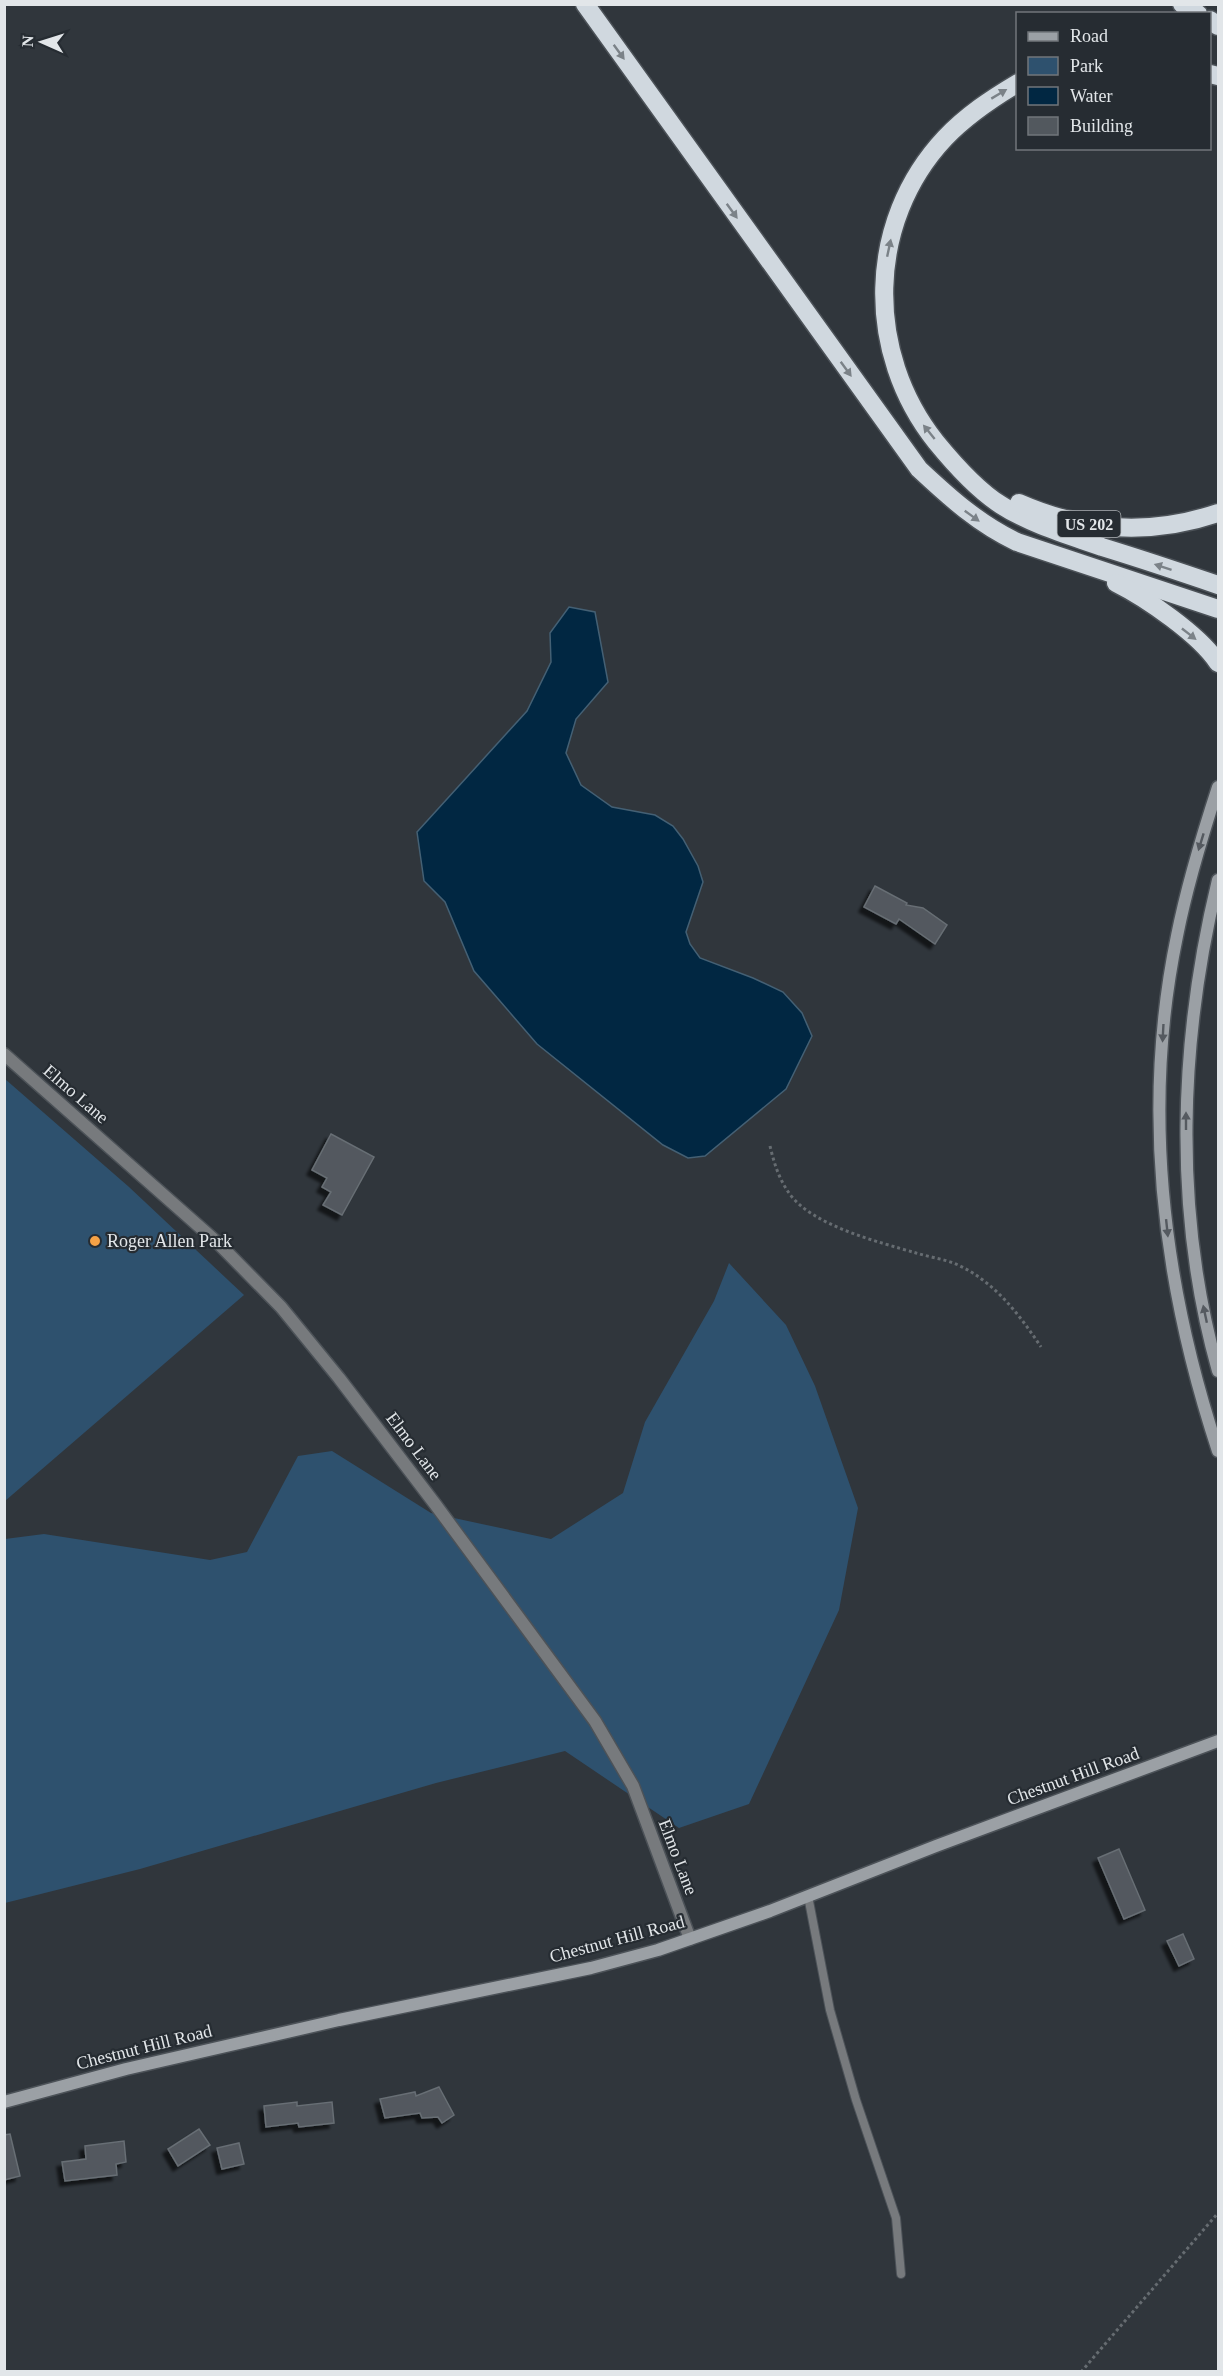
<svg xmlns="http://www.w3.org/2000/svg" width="1223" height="2376" font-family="'Times New Roman',serif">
  <defs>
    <filter id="shadow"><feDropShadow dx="-5" dy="5" stdDeviation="1.5" flood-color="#0009"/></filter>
  </defs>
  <rect width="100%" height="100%" fill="#30363c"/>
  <!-- green -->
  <g fill="#2e516e">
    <polygon points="5,1079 129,1187 244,1295 5,1501"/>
    <polygon points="729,1263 786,1325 815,1386 858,1508 839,1610 749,1804 679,1828 565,1751 436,1783 140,1869 5,1903 5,1539 44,1534 210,1560 247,1552 298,1456 332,1451 431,1513 551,1539 623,1493 645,1422 714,1301"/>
  </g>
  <!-- water -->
  <polygon fill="#012742" stroke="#446074" stroke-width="1.5" points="569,607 595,612 608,682 576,719 566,753 581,785 612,807 655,815 673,826 683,839 698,866 703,882 686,932 690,944 700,958 753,978 783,992 802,1013 812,1036 786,1089 705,1156 688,1158 663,1145 537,1044 474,971 445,902 424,881 417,832 527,711 551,662 550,633"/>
  <!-- building -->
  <g fill="#52585e" stroke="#676e74" stroke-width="1.5" filter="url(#shadow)">
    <polygon points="875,886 907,903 906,905 923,908 947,925 935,944 899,919 896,924 864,907"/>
    <polygon points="331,1134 374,1157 342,1215 323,1205 331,1192 322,1187 327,1178 312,1170"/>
    <polygon points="1119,1849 1145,1910 1124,1919 1098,1858"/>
    <polygon points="1183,1934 1194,1959 1179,1966 1167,1941"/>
    <polygon points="439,2087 454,2115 442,2123 438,2117 422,2118 420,2113 385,2118 380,2099 415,2092 416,2096"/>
    <polygon points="297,2102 297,2106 332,2102 334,2123 299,2127 298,2123 266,2127 264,2106"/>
    <polygon points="199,2129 210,2145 178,2166 168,2149"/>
    <polygon points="10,2134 20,2176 4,2180 4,2135"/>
    <polygon points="124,2141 126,2162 116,2164 117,2175 65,2181 62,2162 86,2159 85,2146"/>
    <polygon points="239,2143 244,2164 222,2169 217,2148"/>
  </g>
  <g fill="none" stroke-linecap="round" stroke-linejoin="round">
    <defs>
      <polyline id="lane" points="808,1896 830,2010 856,2100 896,2218 901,2274"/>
      <polyline id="street" points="4,1054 219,1244 281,1307 339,1378 435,1504 595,1721 633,1786 690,1939"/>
      <g id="secondary">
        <path d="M1218,787C1202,836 1187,885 1177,936C1141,1109 1163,1284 1218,1451"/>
        <path d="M1218,880C1179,1041 1173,1211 1218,1371"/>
        <polyline points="4,2102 126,2069 339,2020 591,1968 658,1950 770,1911 936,1846 1218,1741"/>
      </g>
      <g id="highway">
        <path d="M585,4L919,469C950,498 979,524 1017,542L1218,609"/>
        <polyline points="1182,4 1198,14"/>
        <polyline points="1210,20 1218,26"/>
        <polyline points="1210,74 1218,76"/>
        <path d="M1018,83C991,99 967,115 945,138C866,222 865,353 936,442C954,464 977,490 1001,505C1032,525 1068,535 1102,547C1141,559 1180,572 1218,585"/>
        <path d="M1019,503C1085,532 1150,536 1218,513"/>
        <path d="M1116,583C1146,598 1200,635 1218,663"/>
      </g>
    </defs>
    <!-- lane casing -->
    <use href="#lane" stroke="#4c5258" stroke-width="10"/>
    <!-- street casing -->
    <use href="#street" stroke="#4c5258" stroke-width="15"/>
    <!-- secondary casing -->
    <use href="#secondary" stroke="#4c5258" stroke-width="15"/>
    <!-- highway casing -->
    <use href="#highway" stroke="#4c5258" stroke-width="21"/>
    <!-- path -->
    <g stroke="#666c71" stroke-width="3" stroke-dasharray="3 3" stroke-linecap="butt">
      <path d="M770,1146C774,1163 779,1179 789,1193C812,1226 879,1242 916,1253C929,1257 944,1259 956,1264C994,1281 1019,1314 1041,1347"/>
      <polyline points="1081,2372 1218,2213"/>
    </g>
    <!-- lane -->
    <use href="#lane" stroke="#777a7d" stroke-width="8"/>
    <!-- street -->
    <use href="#street" stroke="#777a7d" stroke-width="12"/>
    <!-- secondary -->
    <use href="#secondary" stroke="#9ba0a5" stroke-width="12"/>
    <!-- highway -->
    <use href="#highway" stroke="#d0d8df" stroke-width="18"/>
  </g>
  <!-- one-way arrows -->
  <defs><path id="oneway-solid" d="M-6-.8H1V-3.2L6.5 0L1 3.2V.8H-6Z" transform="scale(1.5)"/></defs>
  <g fill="#7b8288">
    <use href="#oneway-solid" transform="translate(619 52) rotate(54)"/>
    <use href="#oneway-solid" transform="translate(999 94) rotate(-31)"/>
    <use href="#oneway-solid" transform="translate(732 211) rotate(54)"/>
    <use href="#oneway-solid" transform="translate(889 248) rotate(-78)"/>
    <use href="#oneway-solid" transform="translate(846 369) rotate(54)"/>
    <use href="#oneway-solid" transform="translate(929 432) rotate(-129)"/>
    <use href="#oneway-solid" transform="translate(972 516) rotate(36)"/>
    <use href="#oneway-solid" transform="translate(1163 567) rotate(-162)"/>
    <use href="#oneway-solid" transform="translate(1189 634) rotate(38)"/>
  </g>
  <g fill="#555a60">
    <use href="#oneway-solid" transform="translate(1201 842) rotate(107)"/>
    <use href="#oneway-solid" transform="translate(1163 1033) rotate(93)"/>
    <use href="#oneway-solid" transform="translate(1186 1121) rotate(-90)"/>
    <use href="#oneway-solid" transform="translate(1167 1228) rotate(84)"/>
    <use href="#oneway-solid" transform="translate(1205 1314) rotate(-102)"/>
  </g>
  <!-- markers -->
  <circle fill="#f5a246" stroke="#262c32" stroke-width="2" cx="95" cy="1241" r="6"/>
  <g text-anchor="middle" stroke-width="4.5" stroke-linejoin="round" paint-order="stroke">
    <!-- shield labels -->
    <rect fill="#262c32" stroke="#aaaeb2" stroke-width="1.5" x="1057.5" y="511" width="63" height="26" rx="4.5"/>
    <g font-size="16" font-weight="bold" fill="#e2e6e9">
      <text x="1089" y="530">US 202</text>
    </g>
    <!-- street labels -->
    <g font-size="18" fill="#e2e6e9" stroke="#262c32">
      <text transform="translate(76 1094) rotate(41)" y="6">Elmo Lane</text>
      <text transform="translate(414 1446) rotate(53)" y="6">Elmo Lane</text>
      <text transform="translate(1073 1776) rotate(-20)" y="6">Chestnut Hill Road</text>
      <text transform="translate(678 1857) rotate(69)" y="6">Elmo Lane</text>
      <text transform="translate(617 1939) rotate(-15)" y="6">Chestnut Hill Road</text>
      <text transform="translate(144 2047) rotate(-14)" y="6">Chestnut Hill Road</text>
    </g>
    <!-- poi labels -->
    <g font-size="18" fill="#e2e6e9" stroke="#262c32" text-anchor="start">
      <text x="107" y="1247">Roger Allen Park</text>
    </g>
  </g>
  <!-- border -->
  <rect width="1223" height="2376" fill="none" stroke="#e2e6e9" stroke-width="12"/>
  <!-- legend -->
  <rect x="1016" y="12" width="195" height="138" fill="#262c32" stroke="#71767b" stroke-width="1.5"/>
  <rect x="1028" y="32" width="30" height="9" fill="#9ba0a5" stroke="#71767b" stroke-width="1.5"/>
  <text x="1070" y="42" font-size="18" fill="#e2e6e9">Road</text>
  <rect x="1028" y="57" width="30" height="18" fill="#2e516e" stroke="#71767b" stroke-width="1.5"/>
  <text x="1070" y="72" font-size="18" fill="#e2e6e9">Park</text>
  <rect x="1028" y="87" width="30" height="18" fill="#012742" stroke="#71767b" stroke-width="1.5"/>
  <text x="1070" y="102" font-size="18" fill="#e2e6e9">Water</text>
  <rect x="1028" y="117" width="30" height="18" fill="#52585e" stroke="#71767b" stroke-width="1.5"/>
  <text x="1070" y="132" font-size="18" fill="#e2e6e9">Building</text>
  <!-- north arrow -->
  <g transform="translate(42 42) rotate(273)" stroke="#262c32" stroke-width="4.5" paint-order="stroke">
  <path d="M0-4.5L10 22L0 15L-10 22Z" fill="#e2e6e9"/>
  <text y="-9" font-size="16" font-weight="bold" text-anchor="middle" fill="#e2e6e9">N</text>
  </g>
</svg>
